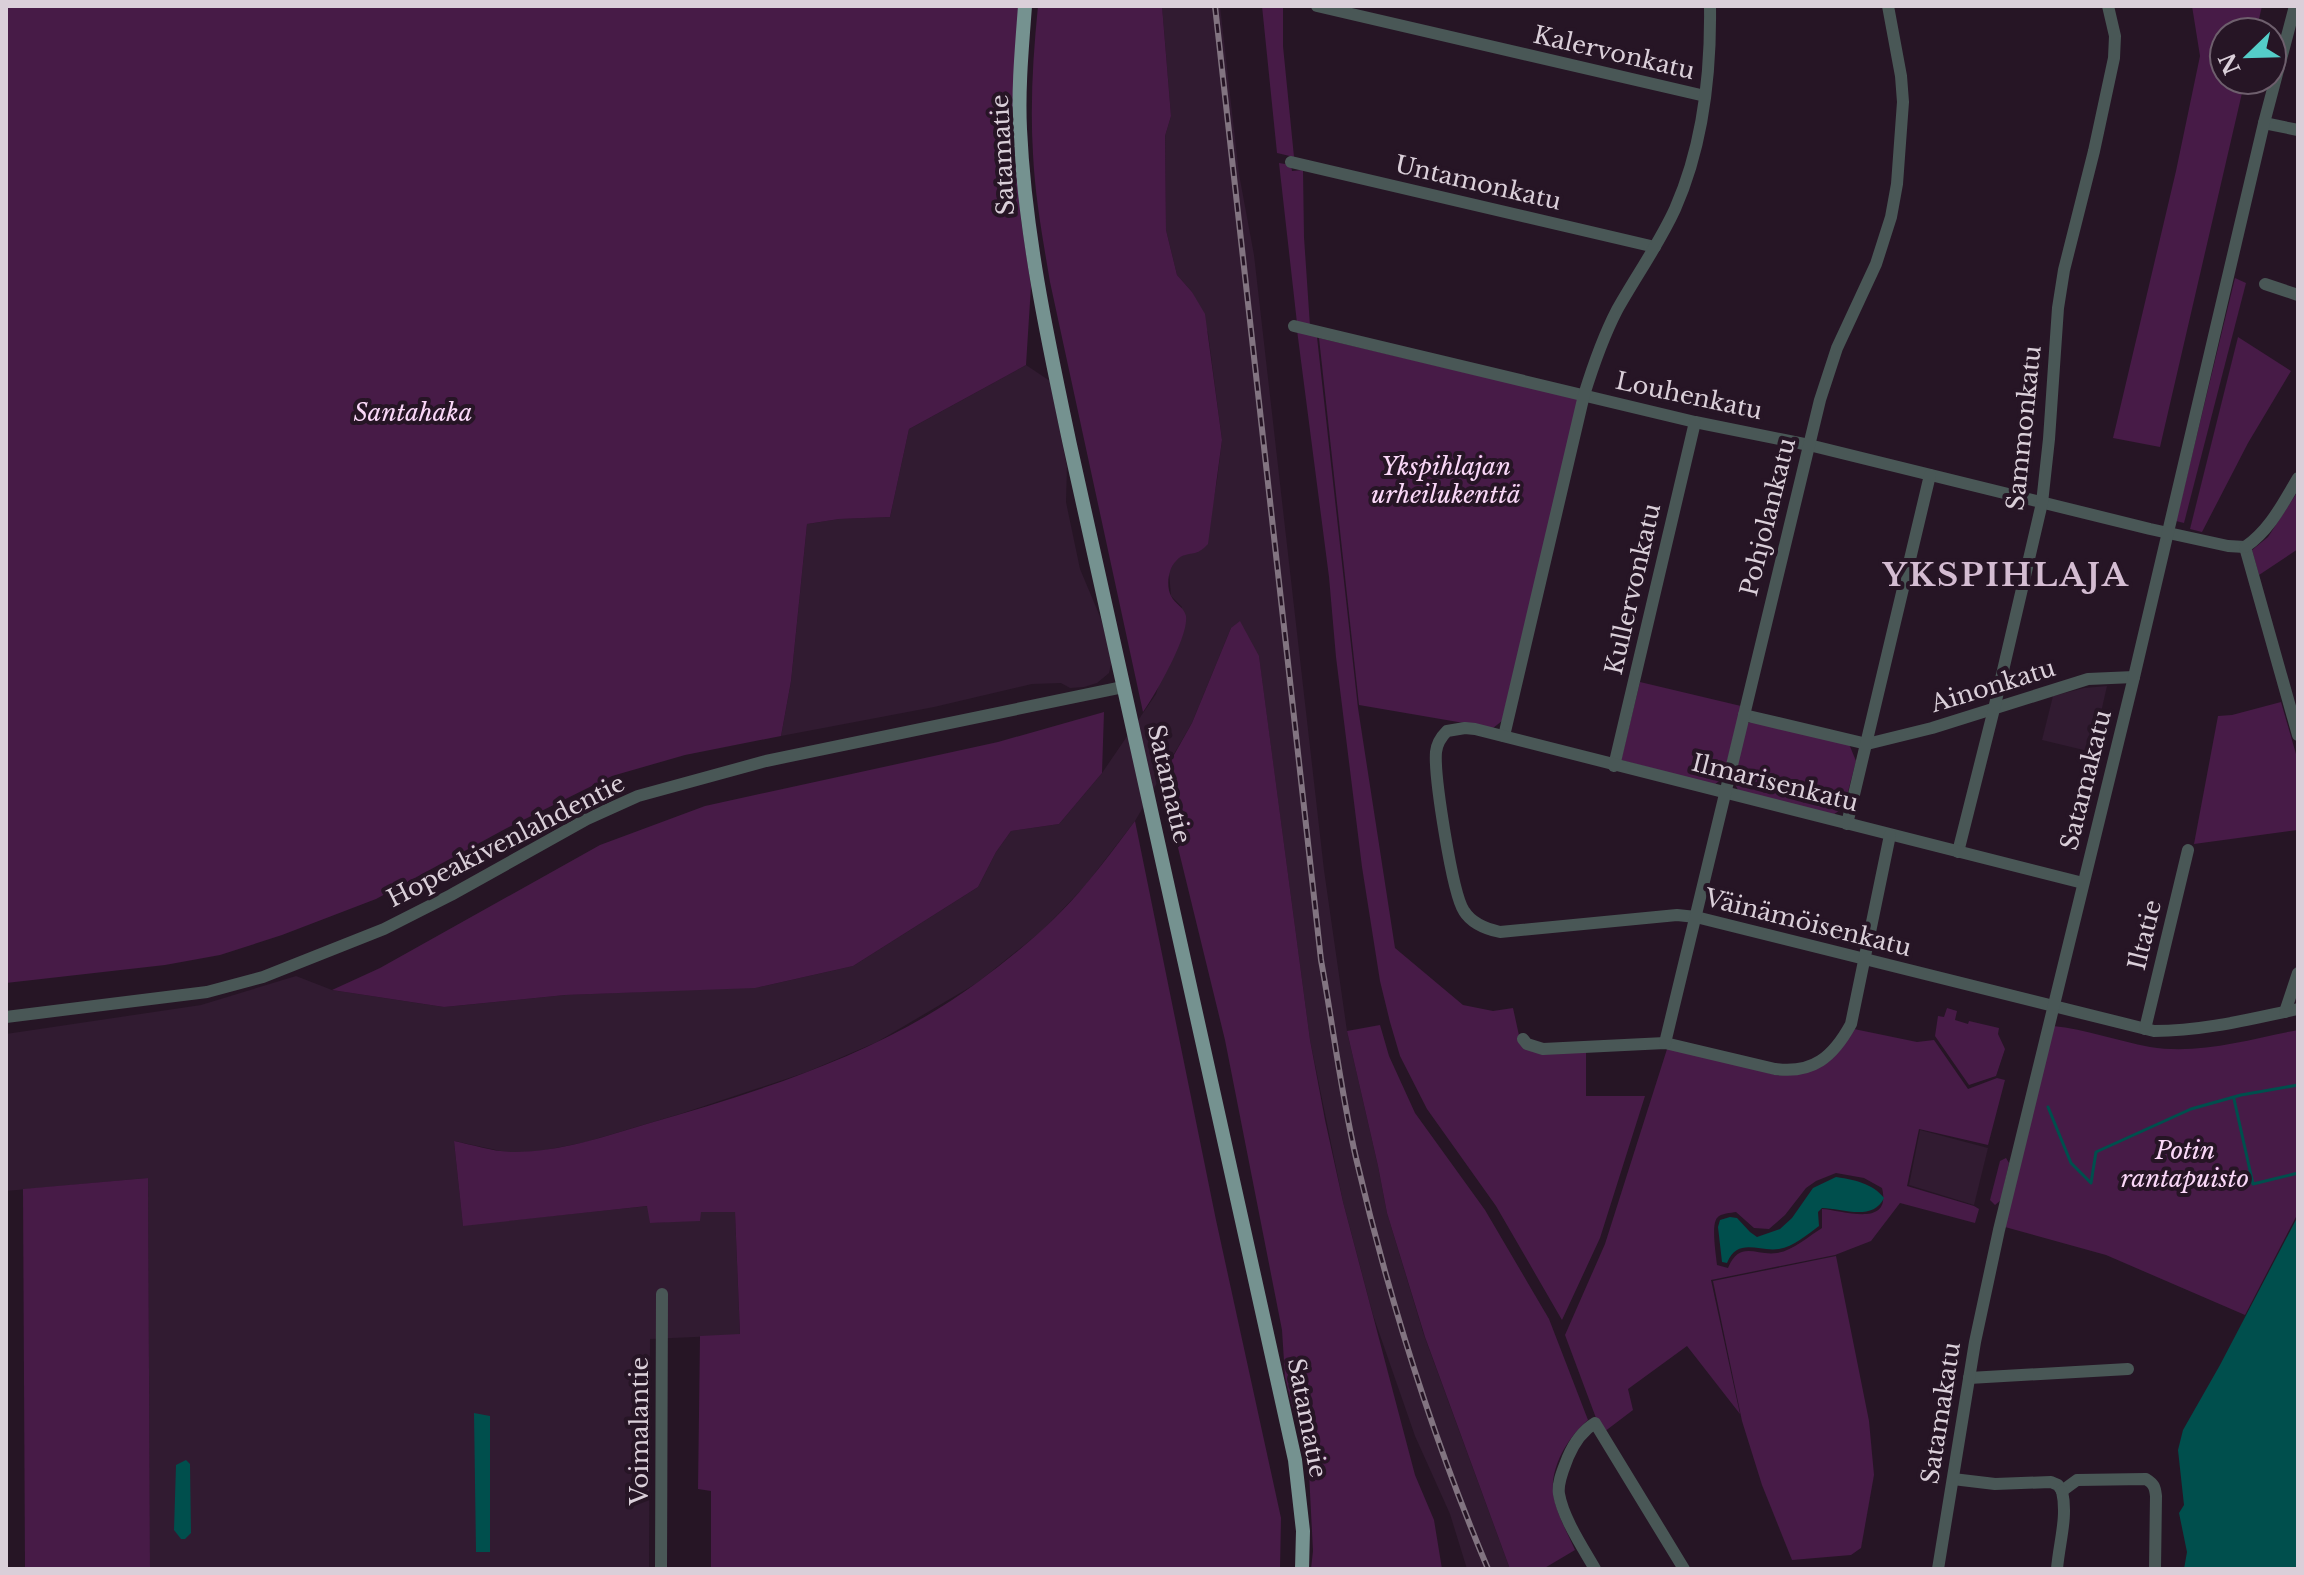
<svg xmlns="http://www.w3.org/2000/svg" width="2304" height="1575" font-family="'Libre Baskerville',serif">
  <rect width="100%" height="100%" fill="#261525"/>
  <!-- built -->
  <g fill="#311b31">
    <polygon points="1162,6 1220,6 1239,174 1254,255 1324,870 1347,1031 1378,1166 1387,1213 1424,1335 1510,1569 1467,1569 1450,1514 1415,1436 1373,1315 1343,1202 1310,1040 1259,657 1231,628 1192,723 1135,821 1085,886 1043,930 977,983 877,1042 807,1072 680,1114 586,1142 541,1151 510,1153 454,1141 463,1225 648,1206 651,1223 700,1220 700,1212 735,1212 740,1335 650,1339 649,1569 150,1569 148,1178 6,1191 6,1034 201,1005 296,976 332,990 444,1007 565,995 760,987 853,966 978,887 996,852 1011,831 1059,824 1102,773 1156,694 1182,607 1171,596 1169,572 1176,559 1187,553 1198,552 1211,514 1217,480 1222,440 1208,333 1192,292 1177,275 1166,230 1165,136 1171,116"/>
    <polygon points="1026,365 1050,381 1067,467 1066,502 1080,569 1101,619 1112,660 1109,673 1097,683 1084,687 1070,688 1061,683 1032,684 934,707 781,736 791,681 807,524 839,519 890,517 909,429"/>
    <polygon points="2107,686 2092,752 2042,740 2053,696 2084,688"/>
    <polygon points="1920,1130 1988,1148 1974,1205 1909,1185"/>
  </g>
  <!-- green -->
  <g fill="#471b47" fill-rule="evenodd">
    <polygon points="6,6 1020,6 1016,151 1021,220 1031,286 1026,365 909,429 890,517 839,519 807,524 791,681 781,736 685,755 612,776 507,828 376,899 282,935 220,955 165,965 6,983"/>
    <path d="M1038,6H1162L1171,116L1165,136L1166,230L1177,275L1192,292L1205,314L1222,440L1208,544C1205,547 1202,550 1198,552C1190,555 1182,553 1176,561C1168,569 1166,586 1171,596C1175,604 1184,607 1186,616C1189,636 1155,695 1143,712L1050,282C1043,240 1035,197 1033,154C1030,105 1033,55 1038,6Z"/>
    <polygon points="1262,6 1283,6 1283,46 1294,157 1277,153"/>
    <polygon points="2192,6 2262,6 2256,32 2224,32 2224,80 2245,80 2160,447 2113,438 2176,171 2200,56"/>
    <polygon points="1279,163 1291,165 1292,171 1303,170 1304,237 1310,326 1297,323"/>
    <polygon points="2235,278 2246,283 2184,523 2176,521"/>
    <polygon points="1297,330 1317,337 1358,708 1395,948 1463,1005 1493,1011 1513,1008 1520,1040 1586,1051 1586,1096 1645,1096 1600,1238 1562,1320 1496,1206 1427,1109 1400,1056 1390,1022 1380,981 1362,867 1336,657 1329,577"/>
    <polygon points="2238,337 2291,371 2248,443 2202,532 2190,529"/>
    <polygon points="1319,338 1578,399 1502,721 1493,728 1359,705"/>
    <polygon points="2298,491 2298,549 2259,575 2252,550 2268,537"/>
    <polygon points="1240,621 1259,656 1310,1040 1325,1120 1343,1202 1415,1475 1434,1520 1442,1569 1311,1569 1313,1551 1309,1473 1285,1377 1282,1330 1225,1040 1161,778 1192,723 1231,628"/>
    <polygon points="1640,682 1741,706 1723,778 1714,785 1621,760"/>
    <polygon points="2281,702 2298,761 2298,830 2194,844 2218,716 2232,715"/>
    <polygon points="1104,712 1102,773 1059,824 1011,831 996,852 978,887 853,966 755,988 565,995 444,1007 332,990 380,968 600,845 705,806 998,742"/>
    <polygon points="1753,721 1849,744 1856,761 1844,807 1833,815 1738,790 1733,780 1746,724"/>
    <path d="M1135,821L1216,1220L1281,1518L1280,1569H711V1491L698,1489L700,1336L740,1334L735,1212H701L700,1221L650,1223L647,1206L463,1226L454,1141C473,1145 494,1152 514,1152C560,1152 606,1136 650,1123C764,1090 882,1053 978,982C1017,953 1056,921 1086,884C1103,864 1119,842 1135,821Z"/>
    <polygon points="1947,1008 1957,1011 1955,1020 1968,1024 1969,1021 1999,1028 1998,1034 2005,1049 1996,1076 1969,1085 1935,1036 1938,1016 1944,1017"/>
    <path d="M1380,1025L1389,1056L1415,1113L1485,1210L1549,1319L1588,1420C1569,1436 1551,1465 1553,1491C1555,1511 1567,1532 1575,1550L1543,1569H1510L1425,1337L1387,1213L1378,1166L1347,1031Z"/>
    <path d="M2053,1026C2086,1029 2117,1041 2150,1047C2200,1055 2250,1039 2298,1030V1213L2245,1315L2106,1255L2005,1227Z"/>
    <path d="M1854,1029L1917,1042L1934,1040L1968,1089L1997,1078L2005,1080L1988,1145L1919,1129L1907,1186L1974,1206L1979,1209L1975,1223L1900,1203L1871,1241L1835,1255L1711,1280L1740,1414L1687,1346L1628,1389L1633,1410L1604,1432L1596,1418L1565,1335L1605,1244L1668,1046L1776,1075C1812,1078 1837,1060 1854,1029ZM1836,1173L1864,1178L1882,1188C1892,1229 1842,1210 1822,1209V1228C1809,1236 1792,1251 1777,1253C1755,1256 1740,1240 1728,1268L1717,1265C1716,1255 1711,1225 1717,1218C1721,1213 1731,1213 1736,1212L1754,1228L1769,1229L1785,1215L1806,1188L1816,1181Z"/>
    <polygon points="2006,1158 2009,1163 2001,1200 1995,1205 1990,1200 2000,1161"/>
    <polygon points="148,1178 150,1569 25,1569 23,1189"/>
    <polygon points="1836,1256 1869,1421 1874,1475 1861,1548 1851,1555 1792,1560 1762,1485 1742,1421 1713,1281"/>
  </g>
  <!-- water -->
  <g fill="#004f4d">
    <path d="M1836,1177C1852,1179 1874,1184 1884,1198C1873,1222 1841,1208 1822,1208L1818,1212L1819,1226C1808,1234 1793,1247 1779,1249C1758,1252 1738,1237 1727,1263L1722,1262L1718,1227L1720,1220L1730,1217L1737,1218L1750,1232L1757,1237L1780,1229L1792,1218L1813,1188Z"/>
    <polygon points="2298,1216 2298,1569 2184,1569 2187,1552 2179,1513 2184,1505 2178,1450 2183,1430 2220,1365"/>
    <polygon points="474,1413 490,1416 490,1552 476,1552"/>
    <polygon points="186,1460 190,1464 191,1533 185,1539 181,1539 174,1530 176,1465"/>
  </g>
  <g fill="none" stroke-linecap="round" stroke-linejoin="round">
    <!-- stream -->
    <g stroke="#004f4d" stroke-width="3">
      <polyline points="2234,1099 2253,1184 2298,1173"/>
      <polyline points="2048,1107 2071,1163 2091,1183 2096,1152 2191,1109 2241,1095 2298,1085"/>
    </g>
    <!-- minor -->
    <g stroke="#495756" stroke-width="12">
      <polyline points="1317,6 1705,96"/>
      <polyline points="2264,123 2298,130"/>
      <polyline points="1291,162 1655,247"/>
      <polyline points="2265,284 2298,295"/>
      <polyline points="1294,326 1695,422 1809,445 2150,529 2228,546 2245,547"/>
      <polyline points="2245,547 2298,735"/>
      <path d="M2245,547C2270,530 2283,503 2298,478"/>
      <polyline points="1744,715 1867,744 1932,728 2088,679 2134,677"/>
      <path d="M1504,736L1584,395C1593,366 1603,337 1617,310C1636,276 1659,244 1675,209C1703,146 1711,75 1710,6"/>
      <polyline points="1614,766 1695,422"/>
      <polyline points="1847,824 1930,475"/>
      <polyline points="1958,852 1994,709 2042,503 2049,439 2058,308 2064,270 2094,151 2114,58 2115,36 2108,6"/>
      <path d="M2083,883L1475,729L1465,728L1447,731C1441,737 1437,743 1436,752C1434,775 1452,893 1464,911C1472,924 1486,929 1500,932L1677,915L1696,917L2154,1031C2204,1031 2250,1019 2298,1009"/>
      <polyline points="2285,1012 2298,973"/>
      <polyline points="6,1017 207,992 263,977 384,929 451,895 587,819 638,796 766,761 1123,687"/>
      <polyline points="2145,1029 2188,850"/>
      <path d="M1523,1039L1527,1044L1543,1049L1665,1043L1775,1069C1813,1074 1833,1057 1851,1024L1890,835"/>
      <polyline points="1665,1043 1820,400 1837,348 1876,264 1891,217 1897,184 1903,102 1901,76 1888,6"/>
      <polyline points="1969,1378 2128,1369"/>
      <polyline points="1953,1479 1995,1484 2051,1482 2058,1485 2062,1491"/>
      <path d="M2062,1491L2077,1480L2146,1479C2154,1484 2155,1487 2156,1496L2155,1569"/>
      <polyline points="661,1569 662,1294"/>
      <path d="M1595,1569C1583,1548 1563,1518 1559,1494C1557,1482 1564,1468 1568,1457C1574,1443 1582,1431 1595,1423L1684,1569"/>
      <polyline points="1938,1569 1975,1342 1999,1230 2134,677 2264,123 2295,6"/>
      <path d="M2057,1569C2059,1543 2068,1517 2062,1491"/>
    </g>
    <!-- major -->
    <path stroke="#759290" stroke-width="14" d="M1025,6C1022,47 1018,88 1020,129C1025,236 1048,341 1070,445L1295,1460L1303,1531L1302,1569"/>
    <defs>
      <path id="rail" d="M1215,6L1321,960C1333,1026 1341,1093 1356,1158C1389,1299 1432,1436 1488,1569"/>
    </defs>
    <!-- rail casing -->
    <use href="#rail" stroke="#827481" stroke-width="6"/>
    <!-- rail -->
    <use href="#rail" stroke="#261525" stroke-width="3" stroke-dasharray="9" stroke-linecap="butt"/>
  </g>
  <g text-anchor="middle" stroke-width="8" stroke-linejoin="round" paint-order="stroke">
    <!-- street labels -->
    <g font-size="24" fill="#dacfd9" stroke="#261525">
      <text transform="translate(1614 53) rotate(13)" y="8">Kalervonkatu</text>
      <text transform="translate(1003 155) rotate(-93)" y="8">Satamatie</text>
      <text transform="translate(1478 183) rotate(13)" y="8">Untamonkatu</text>
      <text transform="translate(1689 396) rotate(12)" y="8">Louhenkatu</text>
      <text transform="translate(2024 428) rotate(-84)" y="8">Sammonkatu</text>
      <text transform="translate(1768 517) rotate(-76)" y="8">Pohjolankatu</text>
      <text transform="translate(1633 589) rotate(-77)" y="8">Kullervonkatu</text>
      <text transform="translate(1993 686) rotate(-17)" y="8">Ainonkatu</text>
      <text transform="translate(2086 780) rotate(-76)" y="8">Satamakatu</text>
      <text transform="translate(1775 783) rotate(14)" y="8">Ilmarisenkatu</text>
      <text transform="translate(1169 784) rotate(77)" y="8">Satamatie</text>
      <text transform="translate(506 841) rotate(-27)" y="8">Hopeakivenlahdentie</text>
      <text transform="translate(1808 923) rotate(14)" y="8">Väinämöisenkatu</text>
      <text transform="translate(2145 935) rotate(-76)" y="8">Iltatie</text>
      <text transform="translate(1941 1413) rotate(-81)" y="8">Satamakatu</text>
      <text transform="translate(1307 1418) rotate(79)" y="8">Satamatie</text>
      <text transform="translate(640 1431) rotate(-90)" y="8">Voimalantie</text>
    </g>
    <!-- park labels -->
    <g font-size="24" font-style="italic" fill="#fad8f8" stroke="#261525">
      <text x="413" y="421">Santahaka</text>
      <text x="1446" y="475">Ykspihlajan<tspan x="1446" dy="28">urheilukenttä</tspan></text>
      <text x="2185" y="1159">Potin<tspan x="2185" dy="28">rantapuisto</tspan></text>
    </g>
    <!-- district labels -->
    <g font-size="32" font-weight="bold" letter-spacing="2" fill="#d4bcd2" stroke="#261525">
      <text x="2006" y="586">YKSPIHLAJA</text>
    </g>
  </g>
  <!-- border -->
  <rect width="2304" height="1575" fill="none" stroke="#dacfd9" stroke-width="16"/>
  <!-- north arrow -->
  <g transform="translate(2248 56) rotate(247)"><circle r="38" fill="#261525" stroke="#6e5f6d" stroke-width="2"/>
  <path d="M0-6L14 30L0 20L-14 30Z" fill="#54cdc8"/>
  <text y="-12" font-size="22" font-weight="bold" text-anchor="middle" fill="#dacfd9">N</text>
  </g>
</svg>
